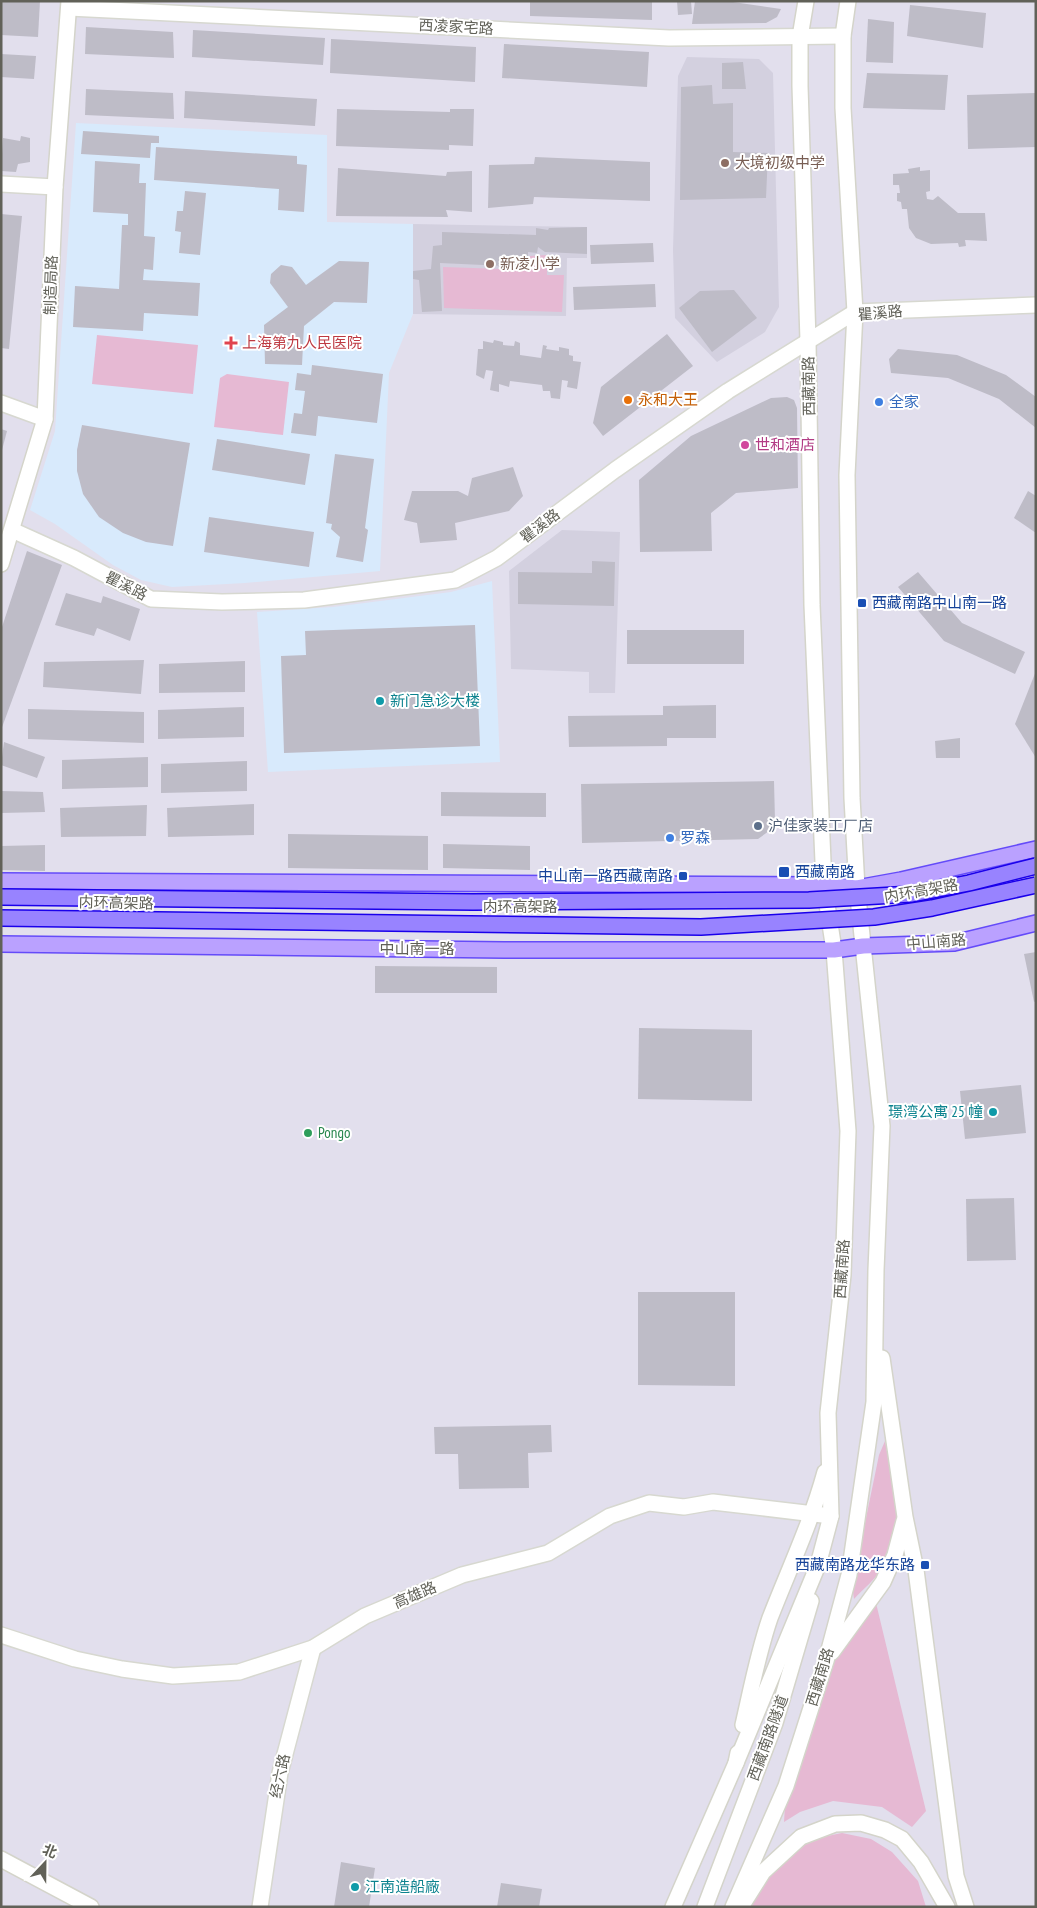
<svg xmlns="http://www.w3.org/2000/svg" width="1037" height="1908" font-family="'PT Sans Narrow','Noto Sans SC',sans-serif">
  <rect width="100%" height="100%" fill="#e2dfed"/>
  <!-- education -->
  <g fill="#d3d0df">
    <polygon points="687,57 759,59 773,73 779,307 765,332 717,362 675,318 673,250 678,76"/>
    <polygon points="413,224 587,227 587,258 567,258 566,316 413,314"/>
    <polygon points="562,530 620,532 615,693 589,693 589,672 511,669 509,571"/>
  </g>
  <!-- medical -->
  <g fill="#d8eafc">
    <polygon points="76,123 327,135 327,222 413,224 413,314 389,373 380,571 245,583 172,587 141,580 113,565 55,524 30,510 55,431"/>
    <polygon points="492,581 500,762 268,772 257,612 333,607 451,592"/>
  </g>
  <!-- green -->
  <g fill="#e6b9d3">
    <polygon points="547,255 547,275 564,275 562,312 444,308 443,267 529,270 530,256"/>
    <polygon points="97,335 198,345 193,394 92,384"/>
    <polygon points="227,374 289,382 283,435 214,427 220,378"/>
    <path d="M885,1441C893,1486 907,1525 882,1568C876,1579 863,1589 854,1599L852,1586L879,1455Z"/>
    <polygon points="876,1603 926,1811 912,1827 882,1807 833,1801 800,1812 784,1822 785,1806 828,1675 838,1652"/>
    <path d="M842,1833L871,1839L892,1852L918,1881L926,1907H750C779,1860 785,1843 842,1833Z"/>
  </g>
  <!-- building -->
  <g fill="#bebcc7">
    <polygon points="1,1 40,1 38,37 1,35"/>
    <polygon points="530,1 652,1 652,20 530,16"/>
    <polygon points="677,1 691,1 692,14 678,15"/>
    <polygon points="695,1 726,1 781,9 777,17 766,23 692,24"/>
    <polygon points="910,5 986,13 983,48 907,36"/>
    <polygon points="868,19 894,22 893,63 866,62"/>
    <polygon points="86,27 173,32 174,58 85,54"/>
    <polygon points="193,30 325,38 323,65 192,57"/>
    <polygon points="331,39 476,47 475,82 330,73"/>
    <polygon points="504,44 649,52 647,87 502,78"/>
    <polygon points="1,54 36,56 34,79 1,77"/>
    <polygon points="743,62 746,89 722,89 722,63"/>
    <polygon points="867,73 948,75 945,110 863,108"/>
    <polygon points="712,85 713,104 733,103 733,152 768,153 766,198 680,200 681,87"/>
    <polygon points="86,89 173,93 174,119 85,115"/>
    <polygon points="185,91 317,99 315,126 184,118"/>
    <polygon points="1036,93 1036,147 968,149 967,95"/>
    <polygon points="337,109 450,112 450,109 474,109 473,146 449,145 449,150 336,146"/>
    <polygon points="83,131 159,136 159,143 151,143 150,158 81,154"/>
    <polygon points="21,136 30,138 30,162 18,164 16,172 1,171 3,138 20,141"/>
    <polygon points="156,147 297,156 297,164 307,165 304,212 278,210 279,189 154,180"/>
    <polygon points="535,157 650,162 650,201 534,197 533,204 488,208 489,165 534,164"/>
    <polygon points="95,161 140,164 139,183 146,183 144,236 155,237 153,270 144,269 143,280 200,283 198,316 144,313 143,331 73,327 75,286 119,289 122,225 128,225 128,214 93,212"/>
    <polygon points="920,167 920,171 930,170 930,191 926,192 927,199 933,200 938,196 958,213 985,213 987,241 965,240 966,246 959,247 958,243 931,244 916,238 909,228 907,209 902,209 901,202 897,201 897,193 900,193 899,185 893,185 893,174 909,173 908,169"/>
    <polygon points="338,168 446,176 447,172 472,171 472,212 446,210 448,217 336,216"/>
    <polygon points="185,191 206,193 200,255 179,253 181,232 175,231 177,211 183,211"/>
    <polygon points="1,214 22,216 9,349 1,348"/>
    <polygon points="587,227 587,254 545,252 538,247 537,253 528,252 528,267 440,263 442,311 422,312 419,280 413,279 413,271 431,269 433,246 442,245 442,232 536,235 536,228 548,230 549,228"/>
    <polygon points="653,243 654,262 591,264 590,245"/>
    <polygon points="339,261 369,262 367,303 334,302 304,326 302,365 265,364 264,325 288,307 270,283 271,274 281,265 292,267 306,285"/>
    <polygon points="655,284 656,307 574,310 573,287"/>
    <polygon points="734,290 757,318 712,352 679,308 700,291"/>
    <polygon points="667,334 693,366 603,436 593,423 601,387"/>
    <polygon points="494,340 503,342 503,345 514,346 515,341 520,343 520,355 541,358 543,345 547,346 546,349 559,351 559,347 569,349 569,355 573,356 573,361 581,362 577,389 567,387 568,381 562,380 560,399 551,398 550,391 543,391 542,385 510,381 509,387 499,384 499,392 490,390 493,371 486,370 484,379 476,375 478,349 483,349 483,341 493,343"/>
    <polygon points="898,349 957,355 1006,375 1036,397 1036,428 999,399 948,378 891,373 889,359"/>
    <polygon points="312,365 383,374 377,423 318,416 316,436 291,433 294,413 302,414 305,391 295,390 297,373 311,375"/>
    <polygon points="787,397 794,400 797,408 798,488 736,493 711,513 712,551 640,552 639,480 691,436 771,398"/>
    <polygon points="82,425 190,443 173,546 146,542 123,533 99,517 83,494 77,471 77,450"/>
    <polygon points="1,429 7,431 2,450 1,450"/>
    <polygon points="217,439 310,454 305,485 212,470"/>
    <polygon points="335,454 374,459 365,528 368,530 363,562 336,557 340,537 331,529 332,524 326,523"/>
    <polygon points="513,467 523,496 509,511 455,523 457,540 420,543 417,523 404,520 412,491 458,491 468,496 472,478"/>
    <polygon points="1028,491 1036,496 1036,533 1014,518"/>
    <polygon points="209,517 314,532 309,567 204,552"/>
    <polygon points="27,551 62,565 1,730 1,630"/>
    <polygon points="592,561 615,562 614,606 518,604 518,572 592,573"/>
    <polygon points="918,572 962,623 1025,652 1015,674 944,641 898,587"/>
    <polygon points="66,593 101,603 103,596 140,609 130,641 97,628 94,636 55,625"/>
    <polygon points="475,625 480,746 284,753 281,656 306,655 305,631"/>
    <rect x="627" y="630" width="117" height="34"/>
    <polygon points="144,660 141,694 43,687 44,662"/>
    <polygon points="245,661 245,692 159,693 159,664"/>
    <polygon points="1036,671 1036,758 1015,724"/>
    <polygon points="716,705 716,738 667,738 667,746 569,747 568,716 663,715 663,706"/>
    <polygon points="244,707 244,737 158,739 158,710"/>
    <polygon points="28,709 144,712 144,743 28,739"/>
    <polygon points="960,738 960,758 936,758 935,741"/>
    <polygon points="4,742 45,757 37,778 1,765"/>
    <polygon points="148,757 148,787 62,789 62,760"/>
    <polygon points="247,761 247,791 161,793 161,764"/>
    <polygon points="774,781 775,821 769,831 758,839 582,843 581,784"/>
    <polygon points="1,791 43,792 45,812 1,813"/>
    <polygon points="441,792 546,793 546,817 441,816"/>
    <polygon points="254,804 254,835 168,837 167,808"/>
    <polygon points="147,805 146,836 61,837 60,808"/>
    <polygon points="288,834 428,836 428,870 288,868"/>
    <polygon points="443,844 530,846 530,870 443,868"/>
    <polygon points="45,845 45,871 1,870 1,846"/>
    <polygon points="1036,952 1036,1001 1034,1002 1024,954"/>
    <polygon points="375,966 497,967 497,993 375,993"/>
    <polygon points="639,1028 752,1030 752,1101 638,1099"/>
    <polygon points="1021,1085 1026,1133 965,1139 960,1091"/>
    <polygon points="1014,1198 1016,1260 967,1261 966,1199"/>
    <polygon points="638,1292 735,1292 735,1386 638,1385"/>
    <polygon points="551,1425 552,1452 528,1453 529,1488 459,1489 458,1454 435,1454 434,1427"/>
    <polygon points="341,1862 375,1868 369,1907 334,1907"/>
    <polygon points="501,1883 542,1889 539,1907 497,1907"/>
  </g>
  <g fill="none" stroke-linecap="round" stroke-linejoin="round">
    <defs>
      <g id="street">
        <polyline points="69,8 669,38 843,36"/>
        <polyline points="1,184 55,187"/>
        <polyline points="1,403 45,419"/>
        <polyline points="12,530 74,558 151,599 222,602 304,600 455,580 497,558 615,470 728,391 855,312 1036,305"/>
        <polyline points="1,1635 75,1659 122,1669 173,1676 239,1672 313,1648 365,1616 462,1575 548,1553 610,1516 649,1503 684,1507 713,1502 831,1516"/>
        <polyline points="260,1907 280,1773 313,1648"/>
      </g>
      <g id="secondary">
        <polyline points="1,564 45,419 55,187 69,1"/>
        <polyline points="882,1358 905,1517 916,1570 956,1876 966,1907"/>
        <polyline points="832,1652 883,1582 895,1555 904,1521"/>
        <path d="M743,1725C751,1690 758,1653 770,1618C789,1569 811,1523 825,1472"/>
        <polyline points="736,1763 818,1565 831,1516 828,1413 843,1275 848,1131 834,950 824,885 812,605 808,341 800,86 800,37 806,1"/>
        <polyline points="1,1859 91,1907"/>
        <polyline points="673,1907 736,1763 738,1753"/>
        <polyline points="705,1907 775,1723 811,1601"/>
        <polyline points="733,1907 786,1786 826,1661 849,1575 874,1402 876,1270 882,1126 857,888 852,798 847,475 855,312 843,108 843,36 848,1"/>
        <polyline points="741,1907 763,1872 801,1837 835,1824 861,1823 885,1830 902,1839 921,1862 947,1907"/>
      </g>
      <g id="primary">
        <polyline points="1,881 824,885 857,888 901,880 1036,849"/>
        <polyline points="1,944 504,950 834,950 863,946 954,943 1036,923"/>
      </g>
    </defs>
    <!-- street casing -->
    <use href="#street" stroke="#d7d8d0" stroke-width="18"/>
    <!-- secondary casing -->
    <use href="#secondary" stroke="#d4d4ca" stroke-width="18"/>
    <!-- primary casing -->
    <use href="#primary" stroke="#644bf9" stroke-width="18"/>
    <!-- street -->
    <use href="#street" stroke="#fff" stroke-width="15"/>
    <!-- secondary -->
    <use href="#secondary" stroke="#fff" stroke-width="15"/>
    <!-- primary -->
    <use href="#primary" stroke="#baa1ff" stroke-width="15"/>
    <defs>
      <g id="highway-bridge">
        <polyline points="1,897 473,902 809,900 912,894 969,883 1036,866"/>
        <polyline points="1,918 701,927 874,917 932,908 1036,885"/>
      </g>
    </defs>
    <!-- highway-bridge casing -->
    <use href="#highway-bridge" stroke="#1a00eb" stroke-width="18" stroke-linecap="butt"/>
    <!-- highway-bridge -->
    <use href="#highway-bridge" stroke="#9883ff" stroke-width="15"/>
  </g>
  <!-- markers -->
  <g fill="#8d6e63" stroke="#fff" stroke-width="2">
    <circle cx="725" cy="163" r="5"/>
    <circle cx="490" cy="264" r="5"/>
  </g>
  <path fill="#e0444e" stroke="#fff" stroke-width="2" d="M228.5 335.5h5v5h5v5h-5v5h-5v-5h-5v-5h5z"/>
  <circle fill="#e8710a" stroke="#fff" stroke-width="2" cx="628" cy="400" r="5"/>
  <g fill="#3f7fe0" stroke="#fff" stroke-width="2">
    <circle cx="879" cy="402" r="5"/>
    <circle cx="670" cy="838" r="5"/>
  </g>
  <circle fill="#d1479c" stroke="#fff" stroke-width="2" cx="745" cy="445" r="5"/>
  <g fill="#1a4fb4" stroke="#fff" stroke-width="2">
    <rect x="857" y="598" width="10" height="10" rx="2.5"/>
    <rect x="778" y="866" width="12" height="12" rx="2.5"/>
    <rect x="678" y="871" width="10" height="10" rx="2.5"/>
    <rect x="920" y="1560" width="10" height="10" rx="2.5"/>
  </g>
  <g fill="#0f9aa8" stroke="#fff" stroke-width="2">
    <circle cx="380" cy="701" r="5"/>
    <circle cx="993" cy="1112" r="5"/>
    <circle cx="355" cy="1887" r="5"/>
  </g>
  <circle fill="#5c6f8a" stroke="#fff" stroke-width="2" cx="758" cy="826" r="5"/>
  <circle fill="#2e9e5b" stroke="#fff" stroke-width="2" cx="308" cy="1133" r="5"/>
  <g text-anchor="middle" stroke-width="4" stroke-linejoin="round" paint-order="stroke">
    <!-- street labels -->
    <g font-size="15" fill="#616158" stroke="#fff">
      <text transform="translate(456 27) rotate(3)" y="5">西凌家宅路</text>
      <text transform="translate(51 285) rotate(-88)" y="5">制造局路</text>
      <text transform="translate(880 313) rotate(-5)" y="5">瞿溪路</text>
      <text transform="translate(809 386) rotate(-91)" y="5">西藏南路</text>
      <text transform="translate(540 526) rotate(-37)" y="5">瞿溪路</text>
      <text transform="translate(126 586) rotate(27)" y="5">瞿溪路</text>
      <text transform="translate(921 891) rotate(-10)" y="5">内环高架路</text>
      <text transform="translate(116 903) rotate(1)" y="5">内环高架路</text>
      <text x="520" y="912">内环高架路</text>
      <text transform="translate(936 942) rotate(-5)" y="5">中山南路</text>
      <text x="417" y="954">中山南一路</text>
      <text transform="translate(842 1269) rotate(-86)" y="5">西藏南路</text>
      <text transform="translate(415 1595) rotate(-23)" y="5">高雄路</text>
      <text transform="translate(820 1677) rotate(-73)" y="5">西藏南路</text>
      <text transform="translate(768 1738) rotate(-70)" y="5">西藏南路隧道</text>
      <text transform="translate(280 1776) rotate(-78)" y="5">经六路</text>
    </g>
    <!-- education labels -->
    <g font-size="15" fill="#785e54" stroke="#fff" text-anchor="start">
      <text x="735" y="168">大境初级中学</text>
      <text x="500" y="269">新凌小学</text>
    </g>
    <!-- health labels -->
    <g font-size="15" fill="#be3a42" stroke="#fff" text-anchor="start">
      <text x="242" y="348">上海第九人民医院</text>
    </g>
    <!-- food labels -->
    <g font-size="15" fill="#c56008" stroke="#fff" text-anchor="start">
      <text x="638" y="405">永和大王</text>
    </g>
    <!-- shop labels -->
    <g font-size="15" fill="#366cbe" stroke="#fff" text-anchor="start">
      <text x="889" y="407">全家</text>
      <text x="680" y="843">罗森</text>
    </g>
    <!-- hotel labels -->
    <g font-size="15" fill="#b23c85" stroke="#fff" text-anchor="start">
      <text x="755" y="450">世和酒店</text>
    </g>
    <!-- transit labels -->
    <g font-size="15" fill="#164399" stroke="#fff" text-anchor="start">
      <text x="872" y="608">西藏南路中山南一路</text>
      <text x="795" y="877">西藏南路</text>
      <text x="673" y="881" text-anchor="end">中山南一路西藏南路</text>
      <text x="915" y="1570" text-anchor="end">西藏南路龙华东路</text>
    </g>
    <!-- culture labels -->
    <g font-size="15" fill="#0d838f" stroke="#fff" text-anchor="start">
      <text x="390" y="706">新门急诊大楼</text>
      <text x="983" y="1117" text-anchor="end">璟湾公寓 25 幢</text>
      <text x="365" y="1892">江南造船廠</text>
    </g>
    <!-- service labels -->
    <g font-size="15" fill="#4e5e75" stroke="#fff" text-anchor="start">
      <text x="768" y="831">沪佳家装工厂店</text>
    </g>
    <!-- leisure labels -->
    <g font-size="15" fill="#27864d" stroke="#fff" text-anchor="start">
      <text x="318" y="1138">Pongo</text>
    </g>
  </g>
  <!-- border -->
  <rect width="1037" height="1908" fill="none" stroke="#616158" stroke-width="5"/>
  <!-- north arrow -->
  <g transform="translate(45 1863) rotate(22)" stroke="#ffffff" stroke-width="4" paint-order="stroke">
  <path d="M0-4L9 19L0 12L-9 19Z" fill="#616158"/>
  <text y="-8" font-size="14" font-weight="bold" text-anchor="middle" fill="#616158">北</text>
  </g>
</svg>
